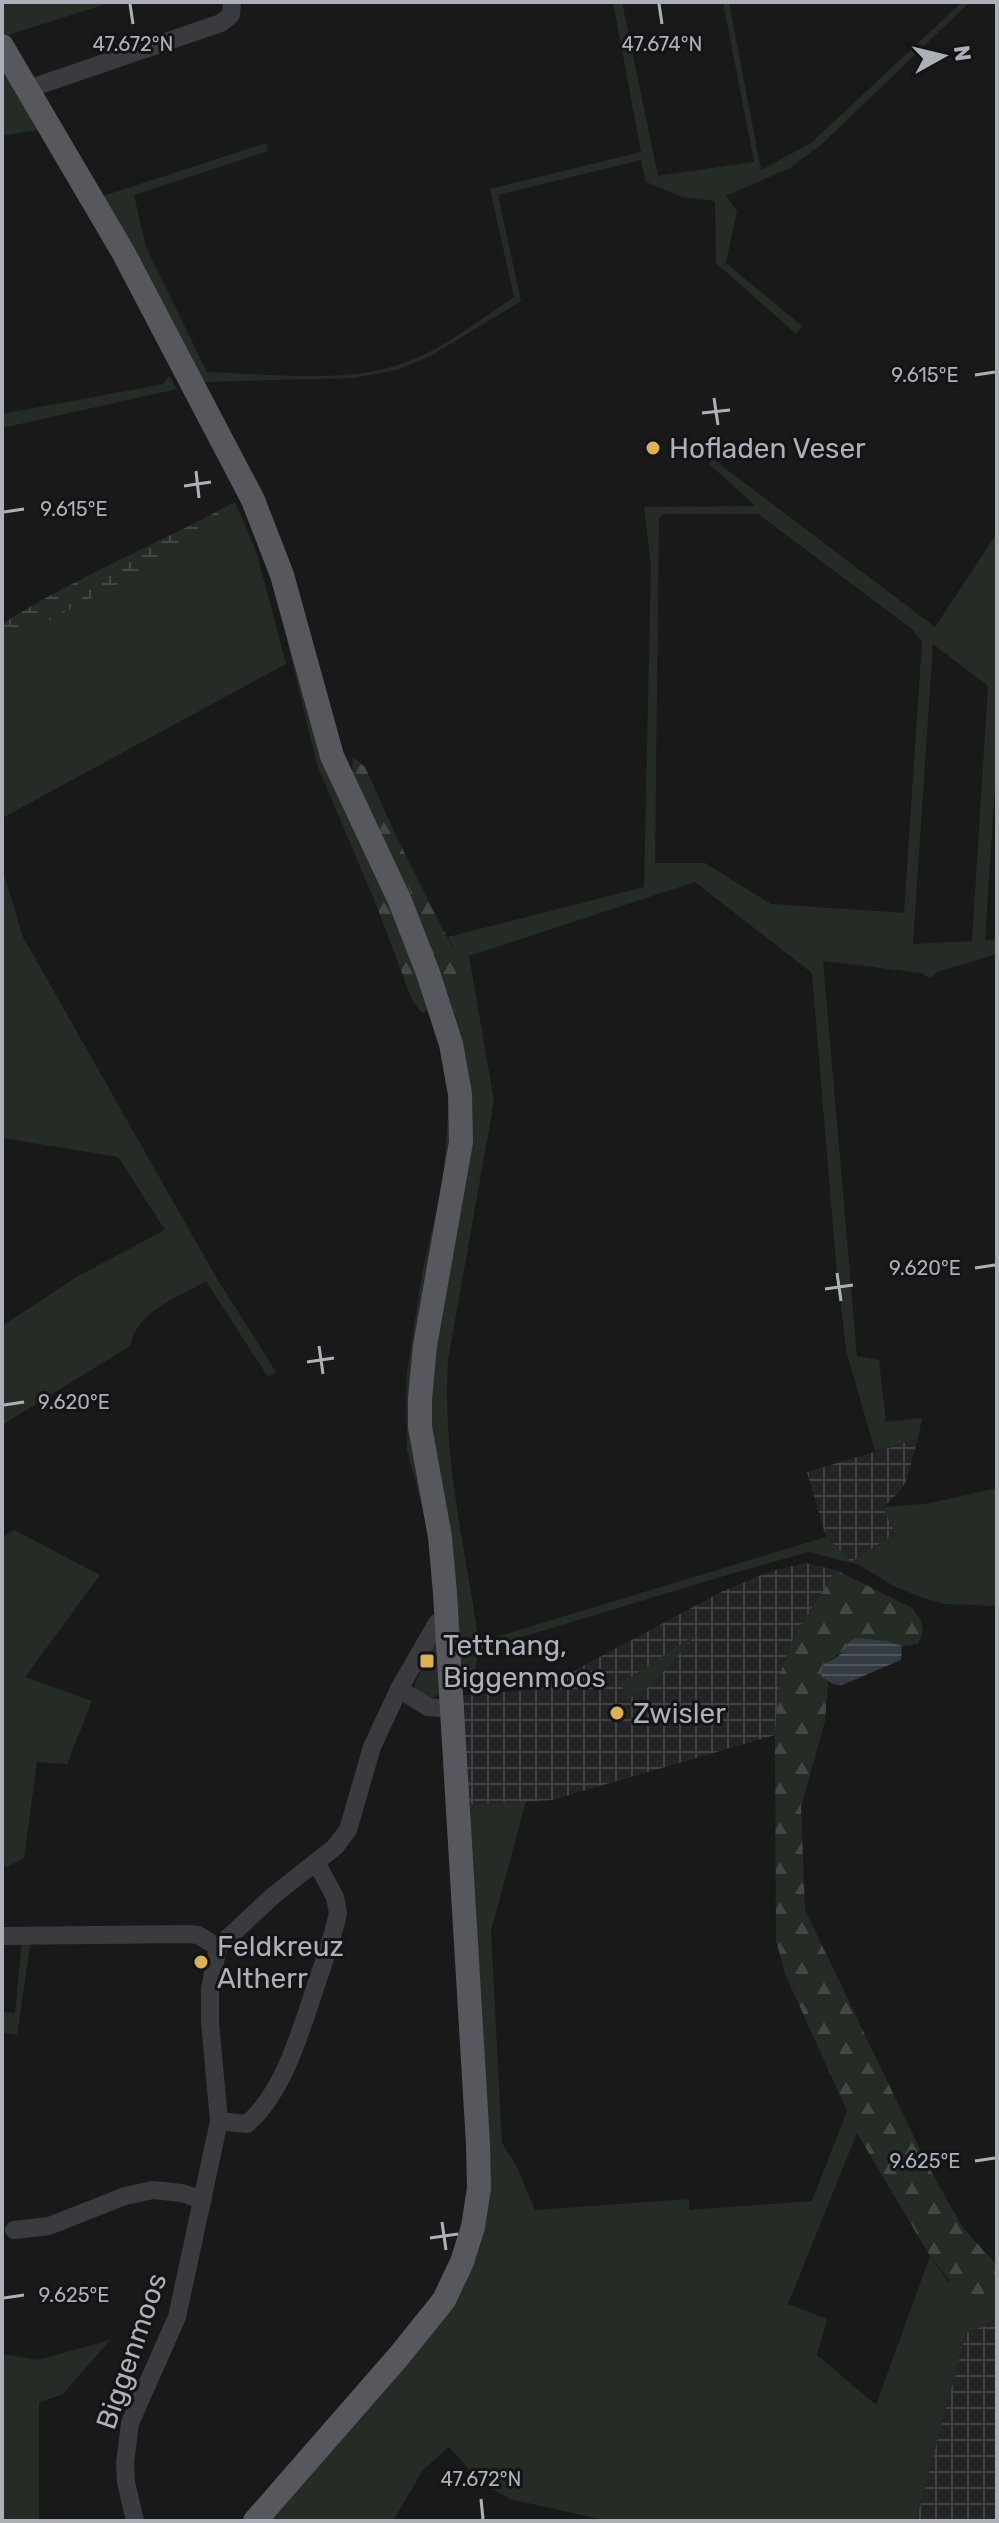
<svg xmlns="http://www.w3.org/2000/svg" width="999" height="2523" font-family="Rubik,sans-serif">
  <defs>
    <pattern id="industrial-grid" width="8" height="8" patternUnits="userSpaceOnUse" patternTransform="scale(2)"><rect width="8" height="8" fill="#252527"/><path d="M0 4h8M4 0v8" fill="none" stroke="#424244"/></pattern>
    <pattern id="forest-firs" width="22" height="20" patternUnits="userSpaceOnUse" patternTransform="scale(2)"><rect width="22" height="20" fill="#252c26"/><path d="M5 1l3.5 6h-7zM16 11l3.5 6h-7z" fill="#424843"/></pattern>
    <pattern id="wetland-marsh" width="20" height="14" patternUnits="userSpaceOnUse" patternTransform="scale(2)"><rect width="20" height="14" fill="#252c26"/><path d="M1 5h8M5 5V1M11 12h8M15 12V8" fill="none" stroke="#424843"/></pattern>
    <pattern id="water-rules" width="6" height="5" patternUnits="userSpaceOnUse" patternTransform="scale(2)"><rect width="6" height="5" fill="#343b42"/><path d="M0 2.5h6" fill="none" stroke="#4f555b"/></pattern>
  </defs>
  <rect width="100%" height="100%" fill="#19191a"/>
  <!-- industrial -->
  <g fill="url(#industrial-grid)">
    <polygon points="918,1439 906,1481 899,1492 883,1507 896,1533 851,1562 826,1537 807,1472"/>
    <polygon points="805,1563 836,1570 794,1636 780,1674 775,1735 552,1800 464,1805 455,1696 529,1690 568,1674 723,1591 769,1572"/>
    <polygon points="995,2321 997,2323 997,2521 916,2521 966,2333"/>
  </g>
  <!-- grass -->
  <g fill="#252c26" fill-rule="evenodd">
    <polygon points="2,2 112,2 5,36 2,32"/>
    <path d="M613,2H622L658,176L754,162L723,2H729L761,170L811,143L962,2H970L822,144L790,168L726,196L737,211L726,263L802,326L796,334L716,263L715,201L682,197L646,182L641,160L498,195L521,301L429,357L397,370L353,378L200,382L100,197L266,143L268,151L134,195L146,247L207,372C270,374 350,385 409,361C447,346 481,319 514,297L490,189L641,152Z"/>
    <polygon points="2,59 43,129 2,136"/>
    <polygon points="169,376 177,389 2,428 2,414 163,384"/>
    <path d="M713,459L935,627L997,533V755L985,940L997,939V954L937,972L930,978L921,973L823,961L857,1356L879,1360L886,1422L922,1418L918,1439L875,1451L846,1350L836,1263L812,973L695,882L469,956L494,1101L448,1360C442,1456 465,1547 479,1642L826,1537L851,1562L895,1533L883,1507L926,1504L997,1488V1606L945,1604L920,1597L894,1586L859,1565L809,1552L737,1572L479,1650L473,1679L466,1672L459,1656L429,1417L435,1344L470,1128L352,774L407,883L455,1011L463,1013L467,1007L460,963L448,937L644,887L651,565L644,507L756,506L709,464ZM663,514H758L912,629L922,642L904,913L771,904L705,863H655L659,518ZM933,644L988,686L972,941L913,944Z"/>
    <polygon points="240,513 257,554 286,664 2,818 2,645 181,551"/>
    <polygon points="285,631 388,892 380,893 376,904 317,765"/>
    <path d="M2,868L23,937L216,1277L276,1372L268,1377L206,1281C177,1298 138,1310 130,1346L2,1425V1326L78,1276L165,1230L118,1157L2,1138Z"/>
    <polygon points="449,1100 454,1100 430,1284 424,1506 422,1506 407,1450 406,1379 422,1274 443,1183"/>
    <polygon points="14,1530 100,1575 25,1677 92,1701 67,1764 37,1762 24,1858 7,1867 2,1865 2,1771 4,1770 2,1758 2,1538"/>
    <polygon points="698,1633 650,1686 630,1699 620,1684"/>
    <polygon points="437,1642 441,1693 431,1699 415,1690 415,1683 434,1643"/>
    <polygon points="526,1801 491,1931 502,2143 516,2165 535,2210 689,2199 689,2210 812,2201 847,2111 857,2133 788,2304 827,2319 817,2355 876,2405 930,2256 948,2281 996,2283 997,2264 997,2323 994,2321 966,2333 916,2521 608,2521 510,2499 480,2482 449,2447 423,2470 393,2521 266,2521 481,2231 464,1805"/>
    <polygon points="31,1940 17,2035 2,2033 2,2012 15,2013 22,1941"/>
    <polygon points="110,2340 62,2395 39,2402 39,2521 2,2521 2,2354 38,2360"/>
  </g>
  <!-- forest -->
  <g fill="url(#forest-firs)">
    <polygon points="353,757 365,767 397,838 460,963 467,1007 463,1013 455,1012 407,884 352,774"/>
    <polygon points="388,892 432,1008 422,1013 412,1000 376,904 380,893"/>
    <polygon points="836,1570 912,1608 921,1621 923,1632 918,1644 902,1646 887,1641 846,1649 824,1664 821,1677 828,1682 825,1721 801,1806 805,1910 927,2164 963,2228 996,2264 996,2283 991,2297 969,2304 930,2256 857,2133 786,1976 776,1941 775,1735 780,1674 794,1636"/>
  </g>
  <!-- wetland -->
  <path fill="url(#wetland-marsh)" d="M235,502L240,513L181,551L2,645V624C76,577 158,544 235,502Z"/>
  <!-- water -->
  <path fill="url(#water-rules)" d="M856,1638L887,1641L902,1646L901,1660L842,1685L833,1684L821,1677L824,1664C835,1658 845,1654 849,1642Z"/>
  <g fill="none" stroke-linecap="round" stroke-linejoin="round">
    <!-- minor -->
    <g stroke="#3a3b3f" stroke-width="18">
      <polyline points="28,89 221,23 231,15 232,2"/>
      <polyline points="399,1689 428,1707 451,1709"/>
      <polyline points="2,1936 188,1934 198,1935 218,1947"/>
      <path d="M219,2121L247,2124C284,2092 301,2030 316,1985C324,1961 333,1937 338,1913L335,1897L316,1862"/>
      <polyline points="14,2230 49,2226 125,2196 153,2190 182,2193 203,2200"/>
      <polyline points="135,2521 126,2482 125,2463 130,2423 177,2317 219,2121 210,2022 210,1989 218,1947 274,1895 335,1847 348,1830 372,1747 399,1689 437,1623 446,1618"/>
    </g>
    <!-- major -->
    <polyline stroke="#56585d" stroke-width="24" points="2,46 123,252 253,500 282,575 332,756 400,901 428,973 451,1044 460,1094 461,1142 425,1346 420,1399 420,1427 440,1537 445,1593 478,2144 479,2188 473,2227 462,2262 444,2300 399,2356 255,2521"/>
  </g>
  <!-- ticks -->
  <path fill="none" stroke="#acb0b8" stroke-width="3" d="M130,4L133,24M659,4L662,24M975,375L995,372M714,398L718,425M702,413L730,410M196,471L199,498M184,486L211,482M4,512L24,509M975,1268L995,1265M837,1273L841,1301M825,1289L853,1285M319,1346L323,1374M307,1362L334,1358M4,1405L24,1402M975,2161L995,2158M442,2222L446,2250M430,2238L458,2234M4,2298L24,2295M481,2499L483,2519"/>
  <!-- markers -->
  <g fill="#dcb14f" stroke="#141315" stroke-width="3">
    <circle cx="653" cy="448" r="8"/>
    <rect x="419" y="1653" width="16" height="16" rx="4"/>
    <circle cx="617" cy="1713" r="8"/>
    <circle cx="201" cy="1962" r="8"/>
  </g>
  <g text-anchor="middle" stroke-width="6" stroke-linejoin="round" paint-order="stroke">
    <!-- poi labels -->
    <g font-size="28" fill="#acb0b8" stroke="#141315" text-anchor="start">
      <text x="669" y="458">Hofladen Veser</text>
      <text x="443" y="1655">Tettnang,<tspan x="443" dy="32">Biggenmoos</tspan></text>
      <text x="633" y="1723">Zwisler</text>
      <text x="217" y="1956">Feldkreuz<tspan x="217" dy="32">Altherr</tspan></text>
    </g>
    <!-- street labels -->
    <g font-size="28" fill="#acb0b8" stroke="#141315">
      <text transform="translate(131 2351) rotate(-71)" y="10">Biggenmoos</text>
    </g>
  </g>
  <g font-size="20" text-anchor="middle" fill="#acb0b8" stroke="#141315" stroke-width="6" stroke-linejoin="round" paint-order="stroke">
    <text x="133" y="51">47.672°N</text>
    <text x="662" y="51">47.674°N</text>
    <text x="925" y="382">9.615°E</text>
    <text x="74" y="516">9.615°E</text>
    <text x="925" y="1275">9.620°E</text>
    <text x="74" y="1409">9.620°E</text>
    <text x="925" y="2168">9.625°E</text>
    <text x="74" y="2302">9.625°E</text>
    <text x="481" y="2486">47.672°N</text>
  </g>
  <!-- border -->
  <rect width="999" height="2523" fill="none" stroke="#acb0b8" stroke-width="8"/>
  <!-- north arrow -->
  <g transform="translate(943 56) rotate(82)" stroke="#141315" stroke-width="6" paint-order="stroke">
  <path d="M0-6L14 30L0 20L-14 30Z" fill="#acb0b8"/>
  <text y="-12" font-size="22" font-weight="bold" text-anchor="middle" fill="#acb0b8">N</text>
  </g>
</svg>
